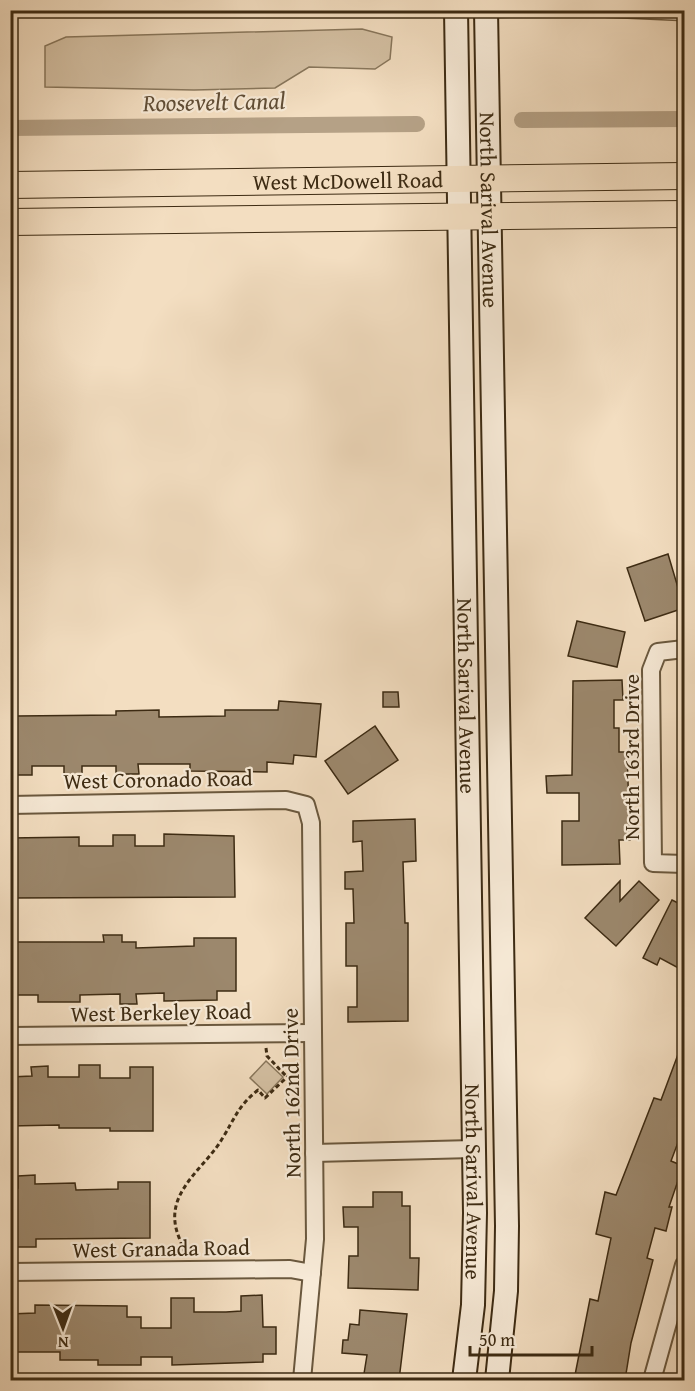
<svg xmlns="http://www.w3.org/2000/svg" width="695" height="1391" font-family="'Gentium Book Plus',serif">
  <rect width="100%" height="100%" fill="#f3dec1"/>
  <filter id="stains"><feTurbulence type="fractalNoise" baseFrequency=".00333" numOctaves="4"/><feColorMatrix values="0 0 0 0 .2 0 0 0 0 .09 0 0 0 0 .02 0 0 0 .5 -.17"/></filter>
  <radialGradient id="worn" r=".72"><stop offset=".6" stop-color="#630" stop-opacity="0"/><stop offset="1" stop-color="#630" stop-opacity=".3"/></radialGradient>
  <!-- green -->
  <g fill="#d4c0a3" stroke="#88765b" stroke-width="1.5">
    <polygon points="11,10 229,10 229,11 11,16"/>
    <polygon points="362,29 392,37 390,59 375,69 309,67 275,88 194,90 45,87 45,46 66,37"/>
    <polygon points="266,1061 283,1077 267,1094 250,1078"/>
  </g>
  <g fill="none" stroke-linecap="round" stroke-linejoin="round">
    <!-- canal -->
    <g stroke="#b5a186" stroke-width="16">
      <polyline points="522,120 684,119"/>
      <polyline points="10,128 417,124"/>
    </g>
  </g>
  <!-- building -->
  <g fill="#9c886d" stroke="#3d2b13" stroke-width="1.5">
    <polygon points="668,554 684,608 645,621 627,568"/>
    <polygon points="577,621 625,632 617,667 568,656"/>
    <polygon points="622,680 623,700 614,700 614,728 619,728 619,752 627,752 630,840 619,840 620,864 562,865 562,821 579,821 579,793 547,793 546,776 572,775 573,681"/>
    <polygon points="383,692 398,692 399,707 383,707"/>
    <polygon points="279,701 321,704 316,757 294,755 293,764 267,762 267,772 190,771 190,764 138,764 139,774 116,774 116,766 82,766 82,776 64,776 64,766 32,766 32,775 17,775 17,716 116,715 116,711 159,710 159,717 225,716 225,710 278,710"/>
    <polygon points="375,726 398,760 348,794 325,761"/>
    <polygon points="415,819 416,861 403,862 405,923 408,923 408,1021 348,1022 348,1007 357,1007 357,966 346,966 346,923 354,923 353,889 345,889 345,872 363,871 362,841 353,842 353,821"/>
    <polygon points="164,834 234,836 235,897 10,898 10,838 79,837 79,846 113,846 113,835 135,835 135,846 164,846"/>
    <polygon points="620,881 620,901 639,881 659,900 616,946 585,918"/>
    <polygon points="672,900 684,906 684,971 660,958 657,965 643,958"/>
    <polygon points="103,935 122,935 122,942 136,942 136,948 194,946 194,938 236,938 236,991 217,991 217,1000 164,1001 164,993 136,994 137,1004 120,1004 120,994 80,995 80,1002 38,1002 38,995 10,995 10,942 104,942"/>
    <polygon points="683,1041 684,1139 680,1137 671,1161 683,1166 669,1207 672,1207 666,1231 655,1228 647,1258 653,1260 631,1343 625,1380 574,1380 590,1299 598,1301 611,1238 596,1234 605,1192 616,1195 654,1098 661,1100"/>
    <polygon points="79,1065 100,1065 100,1078 130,1078 130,1067 153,1067 153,1131 110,1131 110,1128 59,1128 59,1125 10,1126 10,1077 32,1076 31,1067 48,1066 48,1077 79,1077"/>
    <polygon points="35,1175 35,1184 75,1183 76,1190 118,1189 118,1182 150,1182 150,1238 36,1239 36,1247 16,1247 15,1216 10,1216 10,1188 18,1188 18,1176"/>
    <polygon points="373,1192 402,1192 402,1206 410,1206 410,1258 419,1258 418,1290 348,1288 349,1256 358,1256 358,1227 344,1227 343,1207 373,1207"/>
    <polygon points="262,1295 263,1327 276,1327 276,1354 263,1354 263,1362 172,1365 172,1357 141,1357 141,1365 98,1365 98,1360 60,1360 60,1352 10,1352 10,1314 35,1313 35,1305 127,1306 127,1317 141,1317 141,1328 171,1328 171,1298 194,1298 194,1312 226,1312 241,1311 241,1296"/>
    <polygon points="360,1310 407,1314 399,1380 363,1380 367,1355 342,1353 343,1340 348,1340 350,1324 359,1325"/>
  </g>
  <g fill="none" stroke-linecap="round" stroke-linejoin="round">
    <defs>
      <polyline id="service" points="487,13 571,11 684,16"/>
      <g id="minor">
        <polyline points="684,649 658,652 651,670 653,863 684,864"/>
        <polyline points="10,805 286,800 306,805 311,823 315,1239 302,1380"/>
        <polyline points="10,1036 312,1033"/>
        <polyline points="314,1153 473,1149"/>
        <polyline points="10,1272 290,1269 312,1273"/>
        <polyline points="652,1380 684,1265"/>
      </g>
      <g id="secondary">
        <path id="s1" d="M456,10L475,1213L473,1305L464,1380"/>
        <path id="s2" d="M486,10L507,1226L506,1291L497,1380"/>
      </g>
      <g id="primary">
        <path id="s3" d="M10,185L684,176"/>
        <polyline points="10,222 684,214"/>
      </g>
    </defs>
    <!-- service casing -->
    <use href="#service" stroke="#6a583e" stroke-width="11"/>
    <!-- minor casing -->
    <use href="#minor" stroke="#6a583e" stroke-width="20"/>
    <!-- secondary casing -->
    <use href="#secondary" stroke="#3d2b13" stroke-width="26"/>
    <!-- primary casing -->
    <use href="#primary" stroke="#3d2b13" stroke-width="28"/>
    <!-- path -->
    <g stroke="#3d2b13" stroke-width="3" stroke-dasharray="4.5 3" stroke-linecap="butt">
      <polyline points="266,1048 267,1056 287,1077"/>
      <path d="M185,1253C182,1244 176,1233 175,1222C171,1188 207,1165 222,1139C235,1118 238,1106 258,1090L265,1098L287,1077L299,1078"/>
    </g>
    <!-- service -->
    <use href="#service" stroke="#f7ead7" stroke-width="8"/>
    <!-- minor -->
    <use href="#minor" stroke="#f7ead7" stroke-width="16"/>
    <!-- secondary -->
    <use href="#secondary" stroke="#f7ead7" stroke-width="22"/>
    <!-- primary -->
    <use href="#primary" stroke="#f3dec1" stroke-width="26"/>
  </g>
  <g text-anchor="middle" stroke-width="4.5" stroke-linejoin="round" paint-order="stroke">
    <!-- street labels -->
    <g font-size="22" fill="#3d2b13" stroke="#f7ead7">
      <text dy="8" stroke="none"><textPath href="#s3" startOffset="338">West McDowell Road</textPath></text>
      <text dy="8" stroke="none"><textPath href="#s2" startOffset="200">North Sarival Avenue</textPath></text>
      <text dy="8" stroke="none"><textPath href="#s1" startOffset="686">North Sarival Avenue</textPath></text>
      <text transform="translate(631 757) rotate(-90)" y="8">North 163rd Drive</text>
      <text transform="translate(158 779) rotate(-1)" y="8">West Coronado Road</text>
      <text transform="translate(161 1012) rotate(-1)" y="8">West Berkeley Road</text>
      <text transform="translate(291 1093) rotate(-91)" y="8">North 162nd Drive</text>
      <text dy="8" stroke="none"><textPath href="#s1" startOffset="1172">North Sarival Avenue</textPath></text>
      <text transform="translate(161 1248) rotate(-1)" y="8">West Granada Road</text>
    </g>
    <!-- water labels -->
    <g font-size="24" font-style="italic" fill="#614e36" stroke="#f7ead7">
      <text transform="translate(214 102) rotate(-1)" y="8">Roosevelt Canal</text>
    </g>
  </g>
  <!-- margin -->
  <rect width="695" height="1391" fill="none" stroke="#f3dec1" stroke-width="36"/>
  <rect x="12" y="12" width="671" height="1367" fill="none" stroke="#3d2b13" stroke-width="3"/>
  <rect x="18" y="18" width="659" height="1355" fill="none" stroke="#3d2b13" stroke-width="1.5"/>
  <!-- north arrow -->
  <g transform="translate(63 1328) rotate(179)" stroke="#f7ead7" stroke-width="4.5" paint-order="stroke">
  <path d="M0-4.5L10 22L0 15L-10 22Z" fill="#3d2b13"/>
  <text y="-9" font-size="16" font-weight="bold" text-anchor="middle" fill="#3d2b13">N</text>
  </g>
  <!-- scale -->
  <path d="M470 1346v9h122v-9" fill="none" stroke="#3d2b13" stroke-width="3"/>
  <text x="479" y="1346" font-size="18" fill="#3d2b13" stroke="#f7ead7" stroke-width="4.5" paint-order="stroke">50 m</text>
  <rect width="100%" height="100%" filter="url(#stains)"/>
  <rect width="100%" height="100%" fill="url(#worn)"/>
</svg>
